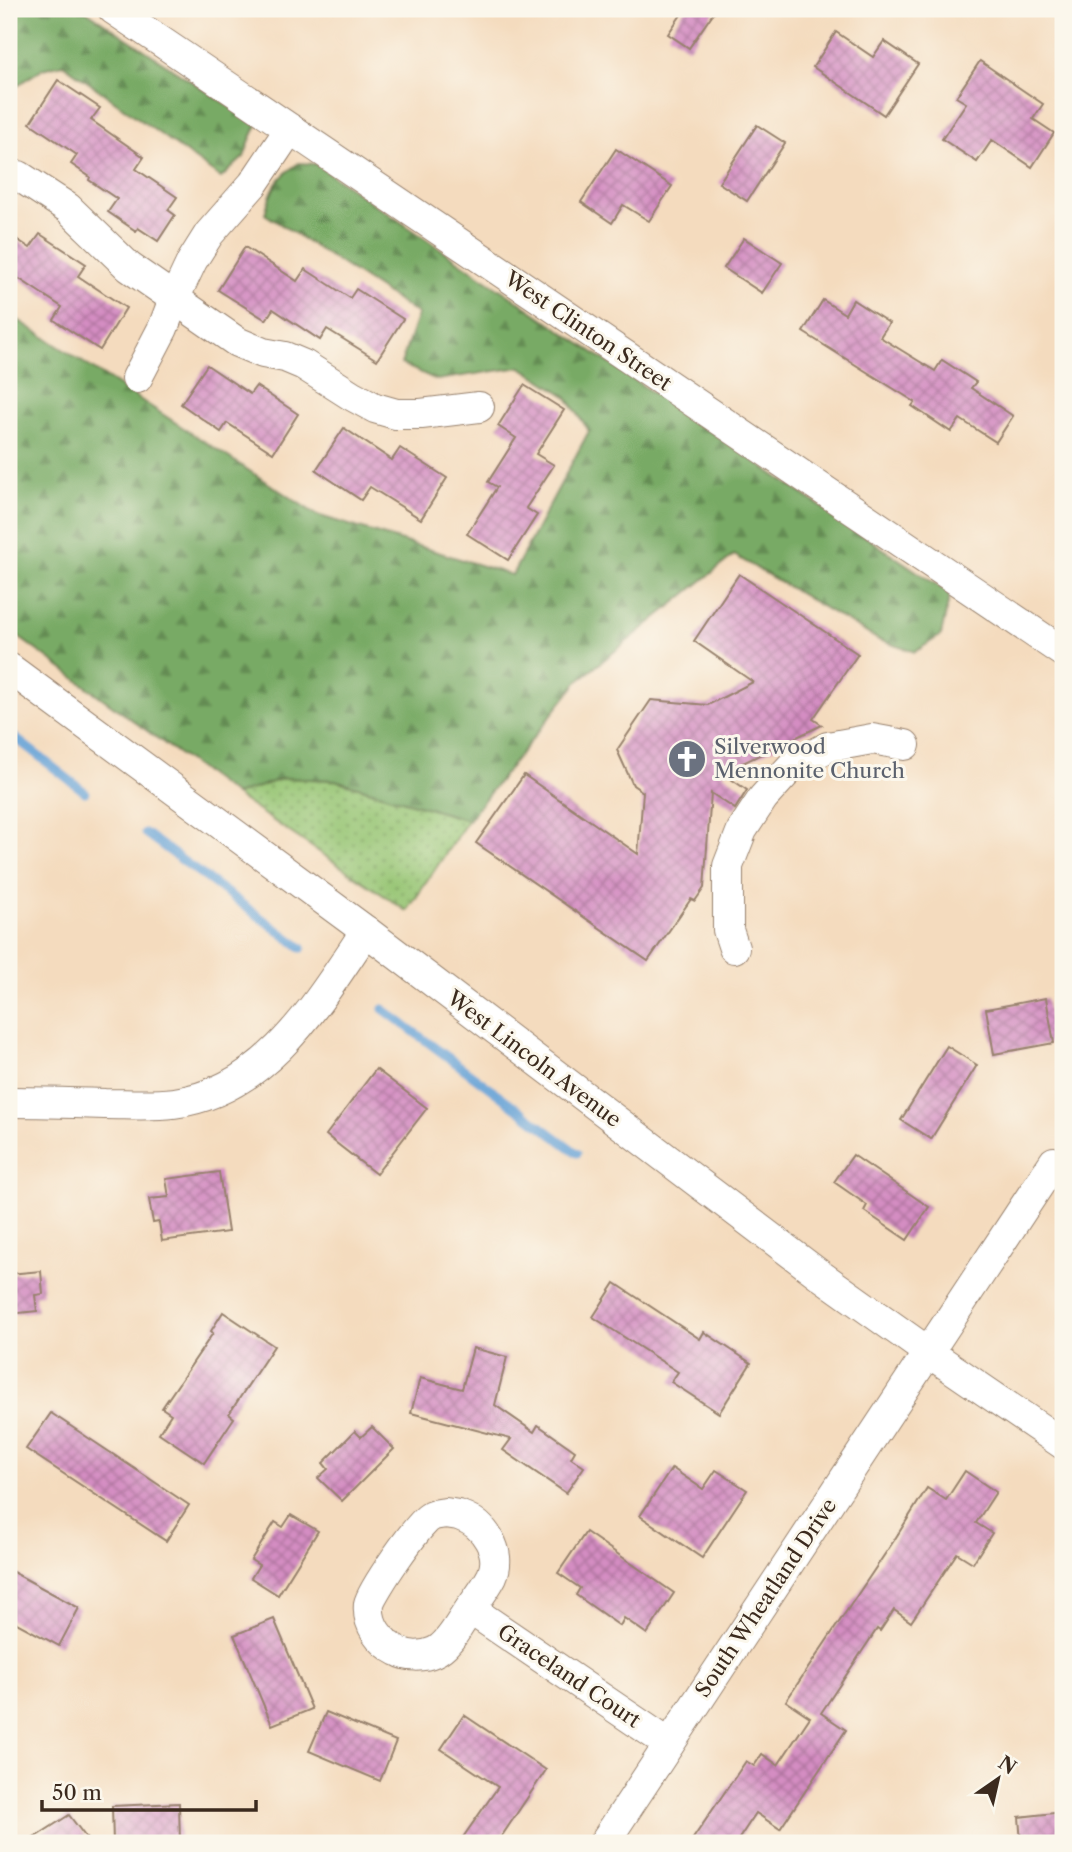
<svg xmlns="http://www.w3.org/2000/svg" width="1072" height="1852" font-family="'Libre Caslon Text',serif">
  <defs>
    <pattern id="grass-dots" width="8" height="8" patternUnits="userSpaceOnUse" patternTransform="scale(1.75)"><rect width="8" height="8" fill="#96c573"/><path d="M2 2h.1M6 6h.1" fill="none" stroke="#7ca05e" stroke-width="1.8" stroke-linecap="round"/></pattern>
    <pattern id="forest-firs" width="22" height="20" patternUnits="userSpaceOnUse" patternTransform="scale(1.75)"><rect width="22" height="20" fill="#78aa65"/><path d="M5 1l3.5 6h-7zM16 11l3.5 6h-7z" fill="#648b53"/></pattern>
    <pattern id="building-cross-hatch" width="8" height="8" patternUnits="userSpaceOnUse" patternTransform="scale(1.75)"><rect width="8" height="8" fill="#d48dc2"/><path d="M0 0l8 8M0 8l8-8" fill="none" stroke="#ad739d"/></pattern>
  </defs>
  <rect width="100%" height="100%" fill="#fbf7ec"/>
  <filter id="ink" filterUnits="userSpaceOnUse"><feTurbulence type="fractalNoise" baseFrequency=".0143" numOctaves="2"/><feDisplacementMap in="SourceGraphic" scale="14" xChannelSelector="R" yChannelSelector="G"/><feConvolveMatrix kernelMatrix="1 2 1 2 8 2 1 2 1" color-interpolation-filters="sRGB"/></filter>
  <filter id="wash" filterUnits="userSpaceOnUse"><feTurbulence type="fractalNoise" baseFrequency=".00686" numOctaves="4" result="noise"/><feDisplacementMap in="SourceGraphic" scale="28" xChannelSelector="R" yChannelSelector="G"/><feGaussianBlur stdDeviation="1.57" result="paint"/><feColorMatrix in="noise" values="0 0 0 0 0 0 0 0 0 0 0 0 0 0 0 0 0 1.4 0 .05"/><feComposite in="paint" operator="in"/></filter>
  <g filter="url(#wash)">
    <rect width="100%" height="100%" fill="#f4dbbe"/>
    <!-- grass -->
    <polygon fill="url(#grass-dots)" stroke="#687848" stroke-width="2" points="284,778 335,780 468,820 407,911 235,795"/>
    <!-- forest -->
    <g fill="url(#forest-firs)" stroke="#5a6a42" stroke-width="2">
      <polygon points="9,9 83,9 257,125 250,140 244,157 221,178 63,64 42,69 9,91"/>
      <path d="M299,163L315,164L950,594L941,635L915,652L879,640L734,555L579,680L468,820L335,780L284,778L235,795L9,630V314L317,515L512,575L589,431L566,396L521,367L437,380L401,364L418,314L265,214C271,189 277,177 299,163Z"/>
    </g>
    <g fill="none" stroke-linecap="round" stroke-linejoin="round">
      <!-- stream -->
      <g stroke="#66a2d6" stroke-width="9">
        <polyline points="9,733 85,792"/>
        <polyline points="145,833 302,948"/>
        <polyline points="383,1009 577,1153"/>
      </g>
    </g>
    <g id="blocks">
      <!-- building -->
      <g fill="url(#building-cross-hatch)">
        <polygon points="685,9 716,9 689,48 668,34"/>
        <polygon points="836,32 873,57 884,41 918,64 884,115 813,67"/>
        <polygon points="980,61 1043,104 1033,119 1054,133 1032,167 992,140 977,162 942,139 966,103 956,97"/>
        <polygon points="58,80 100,108 91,120 144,157 136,169 177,197 168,210 175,215 158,241 138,228 136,231 108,212 117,199 89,180 90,177 71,164 77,155 30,123"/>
        <polygon points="757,125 785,143 747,201 719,183"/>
        <polygon points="616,149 672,186 649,221 623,205 612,223 581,202"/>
        <polygon points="9,234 30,248 40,234 86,264 78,276 126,308 100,350 54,320 62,307 9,272"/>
        <polygon points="744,238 782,263 762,293 724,268"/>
        <polygon points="245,247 297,281 305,269 350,298 356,289 403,319 377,360 327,329 320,340 273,309 266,320 218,290"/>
        <polygon points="823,300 845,314 853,300 889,323 880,337 935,371 942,360 976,382 971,388 1013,416 996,442 960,419 951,432 912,406 915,402 803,332"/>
        <polygon points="207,365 250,394 256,386 298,414 273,453 227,423 221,432 181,404"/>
        <polygon points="524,385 564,410 536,454 554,465 526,508 537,515 508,560 467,534 497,487 488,482 516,438 498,426"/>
        <polygon points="344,428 392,460 400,448 447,478 421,519 370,487 361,500 316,470"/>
        <polygon points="739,574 858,654 813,719 822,725 722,773 747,790 735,809 711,793 704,888 695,901 691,899 648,961 476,843 524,775 638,854 643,792 633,785 617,750 651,700 708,705 753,682 694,641"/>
        <polygon points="1046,998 1054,1043 994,1054 986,1009"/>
        <polygon points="947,1046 977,1065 931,1139 901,1120"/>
        <polygon points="376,1069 427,1108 376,1174 326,1135"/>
        <polygon points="853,1155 929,1207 907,1240 864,1211 867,1205 834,1182"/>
        <polygon points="219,1172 228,1232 162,1241 159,1222 153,1223 149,1199 169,1197 166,1179"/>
        <polygon points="41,1271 43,1294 35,1295 37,1311 9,1314 9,1274"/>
        <polygon points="615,1283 700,1339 704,1332 751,1363 719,1413 671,1382 678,1372 593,1317"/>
        <polygon points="223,1312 274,1346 229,1414 234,1418 204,1463 159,1433 171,1414 162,1408 213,1333 211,1331"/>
        <polygon points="473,1348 507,1357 495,1405 534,1432 538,1425 575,1451 571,1458 584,1467 566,1493 503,1450 511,1439 411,1413 420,1378 462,1389"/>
        <polygon points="51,1413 189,1505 166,1541 26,1449"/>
        <polygon points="372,1427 394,1449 342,1501 318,1478 328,1469 323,1463 355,1431 361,1437"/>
        <polygon points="672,1468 703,1489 716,1470 747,1490 702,1558 640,1516"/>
        <polygon points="965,1471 996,1492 976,1523 992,1533 973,1563 957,1553 911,1622 894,1610 880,1631 877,1629 821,1713 846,1730 780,1829 756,1813 736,1843 690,1843 746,1761 754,1766 762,1754 778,1765 810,1717 786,1701 893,1542 927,1488 946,1500"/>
        <polygon points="291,1515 318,1531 278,1595 251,1578 259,1565 251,1560 275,1522 283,1527"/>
        <polygon points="586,1532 674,1593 647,1634 624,1618 620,1626 576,1595 580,1588 558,1573"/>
        <polygon points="9,1570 79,1608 59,1646 9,1619"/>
        <polygon points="274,1619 312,1709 272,1725 234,1635"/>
        <polygon points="326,1712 396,1741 380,1781 309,1751"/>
        <polygon points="464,1715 546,1770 497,1843 459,1843 498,1787 441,1749"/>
        <polygon points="179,1803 180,1843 113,1843 112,1806"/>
        <polygon points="1063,1812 1063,1843 1021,1843 1019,1817"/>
        <polygon points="69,1815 90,1843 26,1843"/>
      </g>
    </g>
  </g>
  <g filter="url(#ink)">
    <use href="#blocks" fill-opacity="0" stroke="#98826e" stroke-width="2"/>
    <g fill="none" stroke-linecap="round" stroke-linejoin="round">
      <defs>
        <g id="minor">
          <polyline points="113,9 1063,652"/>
          <polyline points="19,176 68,208 129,267 237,342 263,353 285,357 304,365 351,395 375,408 396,414 421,414 479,407"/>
          <polyline points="137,378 163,328 174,299 192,261 209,234 253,184 290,129"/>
          <polyline points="9,668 366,931 820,1275 928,1352 1063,1444"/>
          <polyline points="734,948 728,930 728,866 742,830 763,798 792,766 828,747 872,739 905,745"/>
          <path d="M9,1102C41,1102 73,1103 105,1104C128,1104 151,1106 174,1103C267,1091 318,1002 366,931"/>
          <path d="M446,1513C450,1514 457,1514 461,1516C484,1524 503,1552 492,1576C485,1590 474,1603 465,1616C457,1628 448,1646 434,1652C423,1657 408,1657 398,1651C380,1642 367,1625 369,1604C371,1592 419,1522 430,1517C434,1514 441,1514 446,1513Z"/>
          <polyline points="470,1609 669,1744"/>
          <polyline points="604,1843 1054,1162"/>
        </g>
      </defs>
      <!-- minor casing -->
      <use href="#minor" stroke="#98826e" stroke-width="32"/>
      <!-- minor -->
      <use href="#minor" stroke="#fff" stroke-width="30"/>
    </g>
  </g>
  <!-- icons -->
  <defs>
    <symbol id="church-disc" viewBox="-11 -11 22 22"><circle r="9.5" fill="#6b7280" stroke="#fbf7ec"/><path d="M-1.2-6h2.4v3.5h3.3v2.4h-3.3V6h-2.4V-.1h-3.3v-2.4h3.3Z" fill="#fff"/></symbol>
  </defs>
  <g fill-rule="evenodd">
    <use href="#church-disc" x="665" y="737" width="44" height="44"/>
  </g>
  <g text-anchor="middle" stroke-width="6" stroke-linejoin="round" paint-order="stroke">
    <!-- street labels -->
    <g font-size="21" fill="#3b2a1e" stroke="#fbf7ec">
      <text transform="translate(588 331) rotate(34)" y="7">West Clinton Street</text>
      <text transform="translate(534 1059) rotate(37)" y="7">West Lincoln Avenue</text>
      <text transform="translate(766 1598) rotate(-56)" y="7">South Wheatland Drive</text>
      <text transform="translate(569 1676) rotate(34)" y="7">Graceland Court</text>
    </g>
    <!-- worship labels -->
    <g font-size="21" fill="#5b616d" stroke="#fbf7ec" text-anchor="start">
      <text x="714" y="754">Silverwood<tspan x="714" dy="24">Mennonite Church</tspan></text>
    </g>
  </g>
  <!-- margin -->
  <rect width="1072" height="1852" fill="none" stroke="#fbf7ec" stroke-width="35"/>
  <!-- north arrow -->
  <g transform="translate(998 1779) rotate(34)" stroke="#fbf7ec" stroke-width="5" paint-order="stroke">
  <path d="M0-5L12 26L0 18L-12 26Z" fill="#3b2a1e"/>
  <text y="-10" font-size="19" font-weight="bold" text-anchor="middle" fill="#3b2a1e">N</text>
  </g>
  <!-- scale -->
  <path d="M42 1800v10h214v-10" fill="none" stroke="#3b2a1e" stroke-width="3.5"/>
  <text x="52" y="1800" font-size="21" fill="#3b2a1e" stroke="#fbf7ec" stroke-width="5" paint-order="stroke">50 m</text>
</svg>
